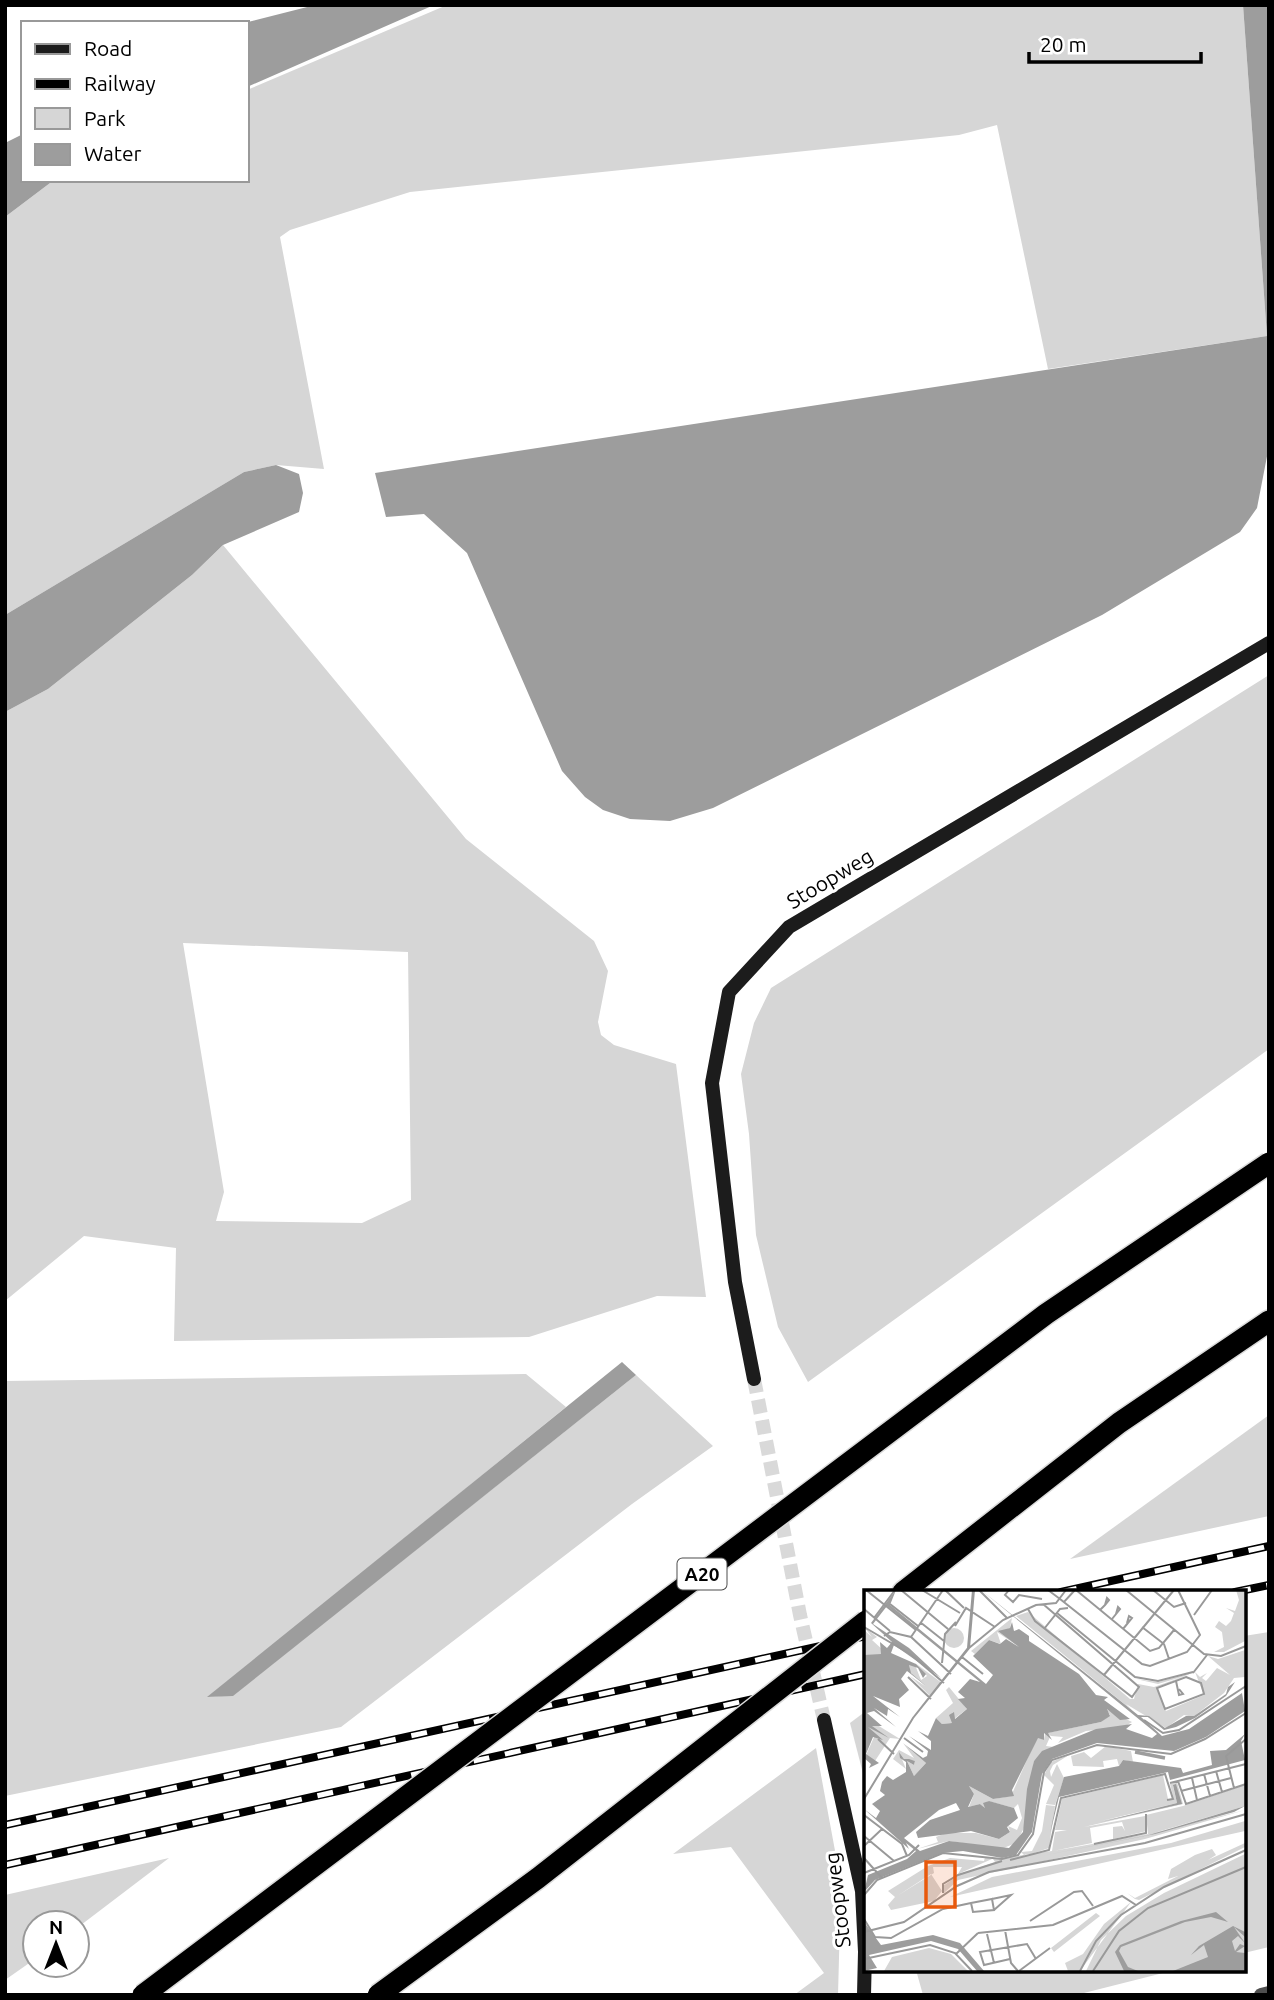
<svg xmlns="http://www.w3.org/2000/svg" width="1274" height="2000" font-family="Ubuntu,sans-serif">
  <rect width="100%" height="100%" fill="#fff"/>
  <!-- green -->
  <g fill="#d6d6d6" fill-rule="evenodd">
    <polygon points="447,5 1243,5 1267,336 1048,369 997,125 959,135 410,192 290,230 280,237 324,469 276,465 244,472 5,615 5,217 54,180 247,180 247,90"/>
    <path d="M223,545L466,839L594,941L608,971L598,1022L601,1035L614,1045L676,1064L706,1297L657,1296L529,1337L174,1341L176,1248L84,1236L5,1301V712L48,689L192,575ZM183,943L408,952L411,1200L362,1223L216,1221L224,1192Z"/>
    <polygon points="1269,675 1269,1049 808,1382 778,1327 756,1235 749,1134 741,1074 754,1023 771,988"/>
    <polygon points="526,1374 566,1407 209,1697 233,1695 636,1375 713,1446 632,1504 341,1727 5,1796 5,1381"/>
    <polygon points="1269,1415 1269,1516 1070,1559"/>
    <polygon points="1269,1632 1269,1947 1244,1953 1244,1636"/>
    <polygon points="866,1711 866,1785 850,1723"/>
    <polygon points="816,1748 841,1883 838,1995 794,1995 824,1973 731,1847 673,1854"/>
    <polygon points="169,1858 77,1928 77,1923 35,1923 35,1959 5,1980 5,1895"/>
    <polygon points="916,1970 1175,1970 1076,1995 923,1995"/>
  </g>
  <!-- water -->
  <g fill="#9d9d9d">
    <polygon points="315,5 434,5 247,87 247,23 244,23"/>
    <polygon points="1243,5 1268,5 1269,9 1269,446 1257,508 1240,532 1102,615 713,808 670,821 630,819 603,810 585,797 562,771 467,553 424,514 386,517 375,473 1267,336"/>
    <polygon points="23,134 23,180 54,180 5,217 5,143"/>
    <polygon points="276,465 299,474 303,493 299,512 223,545 192,575 48,689 5,712 5,615 244,472"/>
    <polygon points="622,1362 636,1375 233,1696 207,1697"/>
  </g>
  <g fill="none" stroke-linecap="round" stroke-linejoin="round">
    <!-- secondary-tunnel -->
    <polyline stroke="#d9d9d9" stroke-width="14" stroke-dasharray="14 7" stroke-linecap="butt" points="754,1379 800,1615 824,1720"/>
    <defs>
      <polyline id="highway" points="903,1592 1119,1423 1269,1321"/>
    </defs>
    <!-- highway casing -->
    <use href="#highway" stroke="#dbdbdb" stroke-width="24"/>
    <!-- street -->
    <polyline stroke="#4f4f4f" stroke-width="14" points="1261,1995 1269,1993"/>
    <!-- secondary -->
    <g stroke="#1c1c1c" stroke-width="14">
      <polyline points="754,1379 735,1282 712,1083 729,992 789,927 1269,643"/>
      <polyline points="824,1720 862,1891 865,1952 864,1995"/>
    </g>
    <!-- highway -->
    <use href="#highway" stroke="#000" stroke-width="21"/>
    <defs>
      <g id="rail">
        <polyline points="1061,1592 1269,1546"/>
        <polyline points="1235,1592 1269,1585"/>
        <polyline points="5,1825 866,1636"/>
        <polyline points="5,1865 866,1674"/>
      </g>
    </defs>
    <!-- rail casing -->
    <use href="#rail" stroke="#000" stroke-width="8"/>
    <!-- rail -->
    <use href="#rail" stroke="#fff" stroke-width="5" stroke-dasharray="16" stroke-linecap="butt"/>
    <defs>
      <g id="highway-bridge">
        <polyline points="143,1995 1046,1314 1269,1163"/>
        <polyline points="378,1995 538,1878 866,1621"/>
      </g>
    </defs>
    <!-- highway-bridge casing -->
    <use href="#highway-bridge" stroke="#dbdbdb" stroke-width="24" stroke-linecap="butt"/>
    <!-- highway-bridge -->
    <use href="#highway-bridge" stroke="#000" stroke-width="21"/>
  </g>
  <g text-anchor="middle" stroke-width="6" stroke-linejoin="round" paint-order="stroke">
    <!-- shield labels -->
    <rect fill="#fff" stroke="#4c4c4c" stroke-width="2" x="677.5" y="1558.5" width="49" height="31" rx="5"/>
    <g font-size="19" font-weight="bold" fill="#000">
      <text x="702" y="1581">A20</text>
    </g>
    <!-- street labels -->
    <g font-size="21" fill="#000" stroke="#fff">
      <text transform="translate(830 879) rotate(-31)" y="7">Stoopweg</text>
      <text transform="translate(838 1900) rotate(-97)" y="7">Stoopweg</text>
    </g>
  </g>
  <!-- overview -->
  <g transform="translate(864 1590)">
    <rect width="382" height="382" fill="#fff"/>
    <path d="M372,0H381V51L360,62H350L360,57L358,42L351,37L355,31L362,36L367,31L370,23L362,18L371,21L375,10ZM164,22L266,109H270L274,94L290,97L321,86L294,94L272,89L294,92L328,83L293,98L302,121L340,105L331,82L336,87L343,83L338,88L342,91L353,78L366,85L344,66L354,69L381,60V87L370,88L360,103L329,127L320,125L302,138L262,114L269,121L152,26ZM148,28L146,38L138,41L155,57L133,42L137,54L125,50L111,64L107,61ZM0,37L13,47L8,50L20,61L16,66L0,67V40L8,47ZM80 48a10 10 0 1 1 20 0a10 10 0 1 1-20 0ZM51,73L78,93L66,106L46,86L61,96L46,82L45,75H51L57,90L63,86ZM85,97L103,119L90,129L88,122V133L78,134L72,128L89,113L82,100ZM242,119L268,132L260,137L222,141L194,153L199,147L187,146L183,143L237,132L246,125ZM10,133L36,149L26,148L11,171L2,165L11,145L3,137ZM181,143L186,147L182,156L190,157L170,171L161,236L152,253L137,259L85,251L53,259L74,252L72,247L82,243H112L135,249L146,242L144,236L153,240L158,228L154,214L150,218L124,211L121,218L116,214L105,217L110,204L105,196L129,209L147,206L170,154L174,147L180,150ZM39,153L62,173L50,186L43,171L50,175L51,171L40,169L35,162L42,179L29,169L35,160L50,168ZM242,156L267,161L269,172L259,170L255,176L253,169L239,171L240,177L209,176L207,166L220,162L227,168ZM205,165L189,175L186,181L187,187L193,174L200,188L191,215L182,214L190,195L180,185L187,172ZM299,185L304,209L310,210L306,194L313,192L319,214L220,237L281,226L283,241L249,249V237L258,236L261,241L258,232L226,238L228,253L189,261L284,244L282,225L319,216L381,195V216L290,243L381,220L281,249L94,290L80,303L79,296L95,285L131,272L129,269L188,261L191,242L203,240H191L198,209ZM312,195L317,214L237,231L313,213L309,196ZM182,215L191,216L185,258L161,266L157,262L168,261L178,241ZM381,231V241L86,307L128,287L307,253ZM381,253V257L275,310L271,309L263,303L271,308L314,286L304,289L307,279L331,265L348,259L352,265L344,270ZM381,264V371L334,381H222L237,350L262,326L300,303ZM121,267L128,269L94,284L98,277H69L70,283L33,306L67,284L78,301L70,311L27,320L24,315L31,307L24,301L64,276L86,268L120,271ZM267,312L216,381H204L201,373L219,364L240,334ZM232,323L236,326L190,362L187,358ZM65,358L87,364L104,381H20L28,367Z" fill="#d6d6d6" fill-rule="evenodd"/>
    <path d="M32,0L26,15L122,94L129,85L109,66L125,50L136,54L142,49L155,57L134,41L146,38L148,32L150,41L155,39L165,46V51L215,84L232,105L244,107L240,110L266,129L256,130L243,119L246,126L237,132L184,143L188,150L180,143V150L174,148L148,200L150,206L129,209L105,196L110,204L104,217L116,214L121,218L119,213L125,211L150,218L154,228L143,237L146,242L135,249L107,241L54,248L52,242L66,230L96,220L92,213L75,220L40,248L56,261L85,251L145,258L159,242L163,199L170,171L178,161L232,139L268,134L262,139L288,148L293,144L117,0L274,125L285,126L301,138L322,126H330L362,104L364,97L371,92L362,106L331,128L312,137L300,140L284,127H277L298,146L325,139L378,103L381,121L342,147L310,161L233,153L188,169L178,184L168,242L152,265L138,268L99,261L78,263L11,290L0,302L4,285L43,269L52,261L42,253L45,259L0,219L12,228L16,221L8,214L21,205L16,201L18,192L23,186L29,190L42,182V172L36,168L35,162L40,169H45L51,171L50,175L43,171L50,186L62,173L40,154L59,168L63,166L64,161L45,146L67,160V151L54,141L64,146L72,128L78,134L88,133L85,125L90,122L91,129L103,119L94,109L101,108L94,102L106,89L116,92L23,16L9,34L45,58L77,88L30,55L27,63L52,74L62,84L59,88L54,78L45,75L47,83L62,96L43,81L37,89L45,100L35,109L36,117L9,106L36,127L24,119L23,126L10,118L32,137L10,121L3,123L18,136H8L25,148L4,137L19,150L9,147L2,164L15,173L5,178L7,174L0,168V65L17,64L16,52L23,58L28,52L7,33ZM381,144L377,151L381,170L306,190L304,182L195,207L186,244L192,213L200,187L255,176L259,170L317,178L319,183L348,175L346,161L362,160ZM312,194L318,214L237,232L313,213L309,195ZM381,216L370,222L291,244L177,266L285,245ZM352,322L364,332L347,327L321,332L257,357L255,361L264,377L274,381H260L251,362L256,355L317,331ZM0,332L17,355L69,345L96,353L120,381H113L94,359L67,351L5,365L13,378L0,381ZM369,336L381,342V347L370,337L381,353L374,346L368,351L371,361L376,354L381,356L372,362L381,363V381H309L344,367L340,355L327,365L335,356Z" fill="#9d9d9d"/>
    <path fill="none" stroke="#9d9d9d" stroke-width="3.5" d="M271,162L301,168"/>
    <path fill="none" stroke="#999" stroke-width="2" d="M2,0L52,40M37,0L84,39M58,0L96,23M81,0L100,18M115,0L143,28M145,0L141,5L149,12L155,5L178,9M184,0L200,12L211,0M212,0L286,61L295,58L310,40M262,0L340,64L357,66L382,56M289,0L310,17L322,13M196,9L278,74L286,76L323,62L336,45L314,0M26,14L54,36M0,19L26,41M164,19L171,31L268,107L275,97L179,14M236,20L241,15L245,10L243,8L241,15M193,23L271,87L294,91L329,82M330,25L348,0M10,28L31,0M248,29L256,19L254,17L252,24M56,32L80,51M91,36L102,18L131,37M0,37L46,64L80,93M278,37L300,54L305,69M180,39L196,19L204,18M259,39L268,28L265,26L263,33M20,46L26,42L47,47L87,84M47,47L79,0M105,58L139,30L172,15L192,13L202,0M98,67L119,84M78,73L81,44L92,32M329,83L343,65M240,85L310,0M44,87L67,109M322,87L337,93L340,104L301,119L293,98ZM312,91L315,105L319,104L315,99M280,130L299,143L315,140L382,96M40,148L59,162M14,149L30,164M352,181L358,202M340,184L346,206M328,188L333,210M314,191L322,214L382,194M306,193L382,174M370,198L362,166L382,149M317,201L367,188M0,209L49,128L104,58L109,0M0,209L49,128L105,58L110,0M0,225L38,254L43,266M0,246L30,271M230,254L282,243V224M0,256L18,239M0,268L18,288M146,270L185,260L197,208L301,184L309,209L303,210M0,283L45,265L55,255M79,303V294L94,285L138,271M0,305L13,290L79,263L138,269L154,265L169,244L180,182L188,170L233,155L307,164L341,149L382,123M128,309L147,305L130,320M0,329L11,347L27,348L79,319L107,313L128,309L130,320L109,322L107,313M166,331L210,302L218,301L229,316M141,340L147,373L154,381M0,342L40,332L93,296L125,282L281,253L382,224M114,343L189,335L258,306L272,315M123,344L130,373M92,364L114,343M0,369L66,355L91,363L108,381M146,369L120,375L116,362L163,354L172,369M155,381L186,358M216,381L232,351L257,325L300,297L382,260M229,381L255,341L284,318L382,277"/>
    <path fill="#e8590c" fill-opacity="0.15" stroke="#e8590c" stroke-width="3.5" d="M62,272H91V317H62Z"/>
    <rect width="382" height="382" fill="none" stroke="#000" stroke-width="3.5"/>
  </g>
  <!-- border -->
  <rect width="1274" height="2000" fill="none" stroke="#000000" stroke-width="14"/>
  <!-- legend -->
  <rect x="21" y="21" width="228" height="161" fill="#ffffff" stroke="#999999" stroke-width="2"/>
  <rect x="35" y="44" width="35" height="10" fill="#1c1c1c" stroke="#999999" stroke-width="2"/>
  <text x="84" y="56" font-size="21" fill="#000000">Road</text>
  <rect x="35" y="79" width="35" height="10" fill="#000000" stroke="#999999" stroke-width="2"/>
  <text x="84" y="91" font-size="21" fill="#000000">Railway</text>
  <rect x="35" y="108" width="35" height="21" fill="#d6d6d6" stroke="#999999" stroke-width="2"/>
  <text x="84" y="126" font-size="21" fill="#000000">Park</text>
  <rect x="35" y="144" width="35" height="21" fill="#9d9d9d" stroke="#999999" stroke-width="2"/>
  <text x="84" y="161" font-size="21" fill="#000000">Water</text>
  <!-- north arrow -->
  <g transform="translate(56 1944)"><circle r="33" fill="#ffffff" stroke="#999999" stroke-width="2"/>
  <path d="M0-5L12 26L0 18L-12 26Z" fill="#000000"/>
  <text y="-10" font-size="19" font-weight="bold" text-anchor="middle" fill="#000000">N</text>
  </g>
  <!-- scale -->
  <path d="M1029 52v10h172v-10" fill="none" stroke="#000000" stroke-width="3.5"/>
  <text x="1040" y="52" font-size="21" fill="#000000" stroke="#ffffff" stroke-width="5" paint-order="stroke">20 m</text>
</svg>
